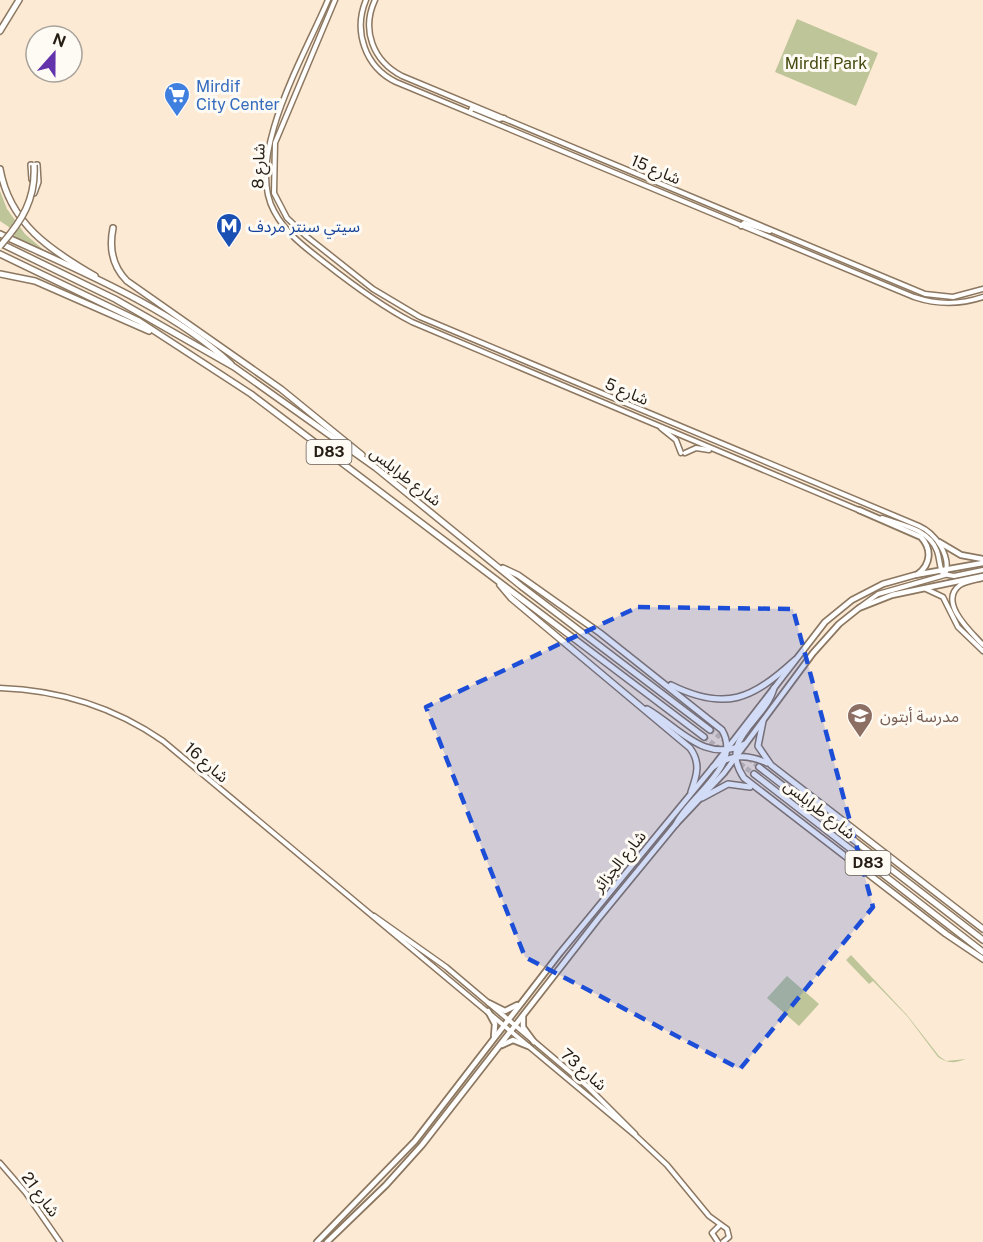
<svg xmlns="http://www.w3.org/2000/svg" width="983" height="1242" font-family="'Public Sans','Noto Sans Arabic',sans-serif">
  <rect width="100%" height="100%" fill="#fdead5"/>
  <!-- green -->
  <g fill="#bec699">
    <polygon points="797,19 878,53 856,106 775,72"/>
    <polygon points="0,191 7,209 25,234 52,257 16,238 9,227 0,221"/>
    <path d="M851,955L907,1015L939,1056L946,1061L966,1059C955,1063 948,1064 938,1057L907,1016L873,981L869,984L846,960Z"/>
    <polygon points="787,976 819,1004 799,1026 767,998"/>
  </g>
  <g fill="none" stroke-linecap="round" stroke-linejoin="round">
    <!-- motorway-tunnel -->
    <g stroke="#d2c1ae" stroke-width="5" stroke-dasharray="5 2.5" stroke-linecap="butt">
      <polyline points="710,730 727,742"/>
      <polyline points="704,737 754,774"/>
      <polyline points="737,749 759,767"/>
    </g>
    <defs>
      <g id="tertiary">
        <path d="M328,0C306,53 244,156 274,211C286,234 306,248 325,263C353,285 381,306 412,322L861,511"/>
        <path d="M335,0L275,143L274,193L287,218L306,236L373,289L420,317L919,526C935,533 952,556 945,575L878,594L860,607"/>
        <path d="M366,0C353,31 365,67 396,82L914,297C938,305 959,305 983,297"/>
        <path d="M375,0C361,30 373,61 402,76L925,294L953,297L983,289"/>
        <polyline points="470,112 472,108 499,119 504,118"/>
        <polyline points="741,226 744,223 770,231"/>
        <polyline points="661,428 676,440 681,453"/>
        <polyline points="685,453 696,448 709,450"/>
        <path d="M882,518C902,525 929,529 937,551C940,559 939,567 943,574L954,576L983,570"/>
        <path d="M983,578C976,580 967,581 960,585C937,602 972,633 983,645"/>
        <polyline points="926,589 943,597 958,627 983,651"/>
        <path d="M0,688C60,690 114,707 163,741L635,1135L667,1165L709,1216L727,1229L729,1237L723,1242"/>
        <polyline points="374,916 446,967 588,1087 635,1134"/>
        <polyline points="0,1163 26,1193 60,1242"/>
        <polyline points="718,1242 712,1233 720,1225"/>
      </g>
      <g id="secondary">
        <path d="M859,510L921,537C932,549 931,564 918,574"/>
        <polyline points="939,542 961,555 983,559"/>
        <polyline points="489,1003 505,1011 517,1005"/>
        <polyline points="488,1011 495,1024 494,1036"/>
        <polyline points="523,1016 523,1027 534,1042"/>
        <polyline points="502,1045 513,1040 528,1046"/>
        <polyline points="317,1242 415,1141 560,953 713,767 825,622 852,600 883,584 915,575 983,563"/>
        <polyline points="327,1242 386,1185 422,1145 598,919 676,824 724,773 813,653 839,624 859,608 892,595 983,576"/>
      </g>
      <g id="motorway">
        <polyline points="0,31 19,0"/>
        <polyline points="31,165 32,179"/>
        <path d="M0,169C10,224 50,250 95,276"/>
        <polyline points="34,193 38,182 37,165"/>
        <path d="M113,228C109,248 112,266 127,281L281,389L362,455"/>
        <path d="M0,234C73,268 172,308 231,364"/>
        <polyline points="0,243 115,299 234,367 376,468 521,586 710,730"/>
        <polyline points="0,254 139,321 251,394 704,737"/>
        <polyline points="0,274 35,281 149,331"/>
        <path d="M503,568L518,575L600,633L722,730C743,766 690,795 676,824"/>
        <path d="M500,585L511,598L690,748C701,763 697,775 691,792"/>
        <path d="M671,685C726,712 752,699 795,660"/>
        <path d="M774,688C765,722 717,738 744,778L946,934L983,959"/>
        <path d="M647,709C680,728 704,764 745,744"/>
        <polyline points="763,721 758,746 771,765 983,929"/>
        <path d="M713,767C730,754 748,754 767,763"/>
        <polyline points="759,767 983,940"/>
        <polyline points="754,774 983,952"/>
        <polyline points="702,798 728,784 750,787"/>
      </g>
    </defs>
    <!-- tertiary casing -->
    <use href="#tertiary" stroke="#8c7760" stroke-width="7"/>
    <!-- secondary casing -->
    <use href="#secondary" stroke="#8c7760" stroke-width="8"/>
    <!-- motorway casing -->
    <use href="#motorway" stroke="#8c7760" stroke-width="8"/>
    <!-- tertiary -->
    <use href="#tertiary" stroke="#fff" stroke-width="4"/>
    <!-- secondary -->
    <use href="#secondary" stroke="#fff" stroke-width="4.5"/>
    <!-- motorway -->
    <use href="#motorway" stroke="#fff" stroke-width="5"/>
    <defs>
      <path id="motorway-bridge" d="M0,246C22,221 36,199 34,165"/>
    </defs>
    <!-- motorway-bridge casing -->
    <use href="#motorway-bridge" stroke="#8c7760" stroke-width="8" stroke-linecap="butt"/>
    <!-- motorway-bridge -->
    <use href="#motorway-bridge" stroke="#fff" stroke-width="5"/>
  </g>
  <!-- marked area -->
  <path fill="#1d4ed8" fill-opacity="0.2" stroke="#1d4ed8" stroke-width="4.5" stroke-dasharray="12 8" stroke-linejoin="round" d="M638,607L793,609L873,907L740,1069L525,957L426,707Z"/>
  <!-- icons -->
  <defs>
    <symbol id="supermarket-pin" viewBox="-11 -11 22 30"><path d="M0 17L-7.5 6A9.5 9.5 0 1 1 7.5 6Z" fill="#3f7fe0" stroke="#fefaf4"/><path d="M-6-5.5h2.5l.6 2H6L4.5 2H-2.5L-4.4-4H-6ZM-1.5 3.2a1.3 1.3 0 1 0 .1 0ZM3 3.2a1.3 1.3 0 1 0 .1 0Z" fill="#fff"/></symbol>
    <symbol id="metro-pin" viewBox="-11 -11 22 30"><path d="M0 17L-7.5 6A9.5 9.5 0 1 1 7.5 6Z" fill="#1a4fb4" stroke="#fefaf4"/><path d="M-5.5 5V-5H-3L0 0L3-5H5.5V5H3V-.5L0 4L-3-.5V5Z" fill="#fff"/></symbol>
    <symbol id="school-pin" viewBox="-11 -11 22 30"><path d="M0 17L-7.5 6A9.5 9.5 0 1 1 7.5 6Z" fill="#8d6e63" stroke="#fefaf4"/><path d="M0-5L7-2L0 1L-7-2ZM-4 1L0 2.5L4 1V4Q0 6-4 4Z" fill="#fff"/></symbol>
  </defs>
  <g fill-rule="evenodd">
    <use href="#supermarket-pin" x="162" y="80" width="30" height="40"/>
    <use href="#metro-pin" x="214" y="211" width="30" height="40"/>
    <use href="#school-pin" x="845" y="701" width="30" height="40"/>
  </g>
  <g text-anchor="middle" stroke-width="6" stroke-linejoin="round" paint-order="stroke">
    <!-- shield labels -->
    <g fill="#fefaf4" stroke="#665f57" stroke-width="1.5">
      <rect x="306.5" y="440" width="45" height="24" rx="4.5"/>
      <rect x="845.5" y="851" width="45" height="24" rx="4.5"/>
    </g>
    <g font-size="15" font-weight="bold" fill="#251d14">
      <text x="329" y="457">D83</text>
      <text x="868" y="868">D83</text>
    </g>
    <!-- park labels -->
    <g font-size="16" fill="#434b0f" stroke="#fefaf4">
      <text x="826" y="69">Mirdif Park</text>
    </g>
    <!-- shop labels -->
    <g font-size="16" fill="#366cbe" stroke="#fefaf4" text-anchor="start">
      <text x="196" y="92">Mirdif<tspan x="196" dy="18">City Center</tspan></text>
    </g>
    <!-- street labels -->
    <g font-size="16" fill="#251d14" stroke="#fefaf4">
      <text transform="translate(258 166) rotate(-88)" y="6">شارع 8</text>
      <text transform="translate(656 169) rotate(23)" y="6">شارع 15</text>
      <text transform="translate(627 391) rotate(23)" y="6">شارع 5</text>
      <text transform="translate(406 476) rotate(38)" y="6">شارع طرابلس</text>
      <text transform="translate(207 762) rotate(41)" y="6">شارع 16</text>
      <text transform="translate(820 809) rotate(38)" y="6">شارع طرابلس</text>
      <text transform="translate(619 861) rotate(-51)" y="6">شارع الجزائر</text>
      <text transform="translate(584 1069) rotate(41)" y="6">شارع 73</text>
      <text transform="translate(41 1194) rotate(53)" y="6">شارع 21</text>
    </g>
    <!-- transit labels -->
    <g font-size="16" fill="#164399" stroke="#fefaf4" text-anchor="start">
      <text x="248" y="232">سيتي سنتر مردف</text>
    </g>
    <!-- education labels -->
    <g font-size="16" fill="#785e54" stroke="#fefaf4" text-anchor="start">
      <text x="880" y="722">مدرسة أبتون</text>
    </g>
  </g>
  <!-- north arrow -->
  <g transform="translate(54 54) rotate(21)"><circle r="28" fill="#fefaf4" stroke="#a7a29a" stroke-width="1.5"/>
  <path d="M0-4.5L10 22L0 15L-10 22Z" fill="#6333ab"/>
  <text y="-9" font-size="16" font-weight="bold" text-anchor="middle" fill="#251d14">N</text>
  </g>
</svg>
